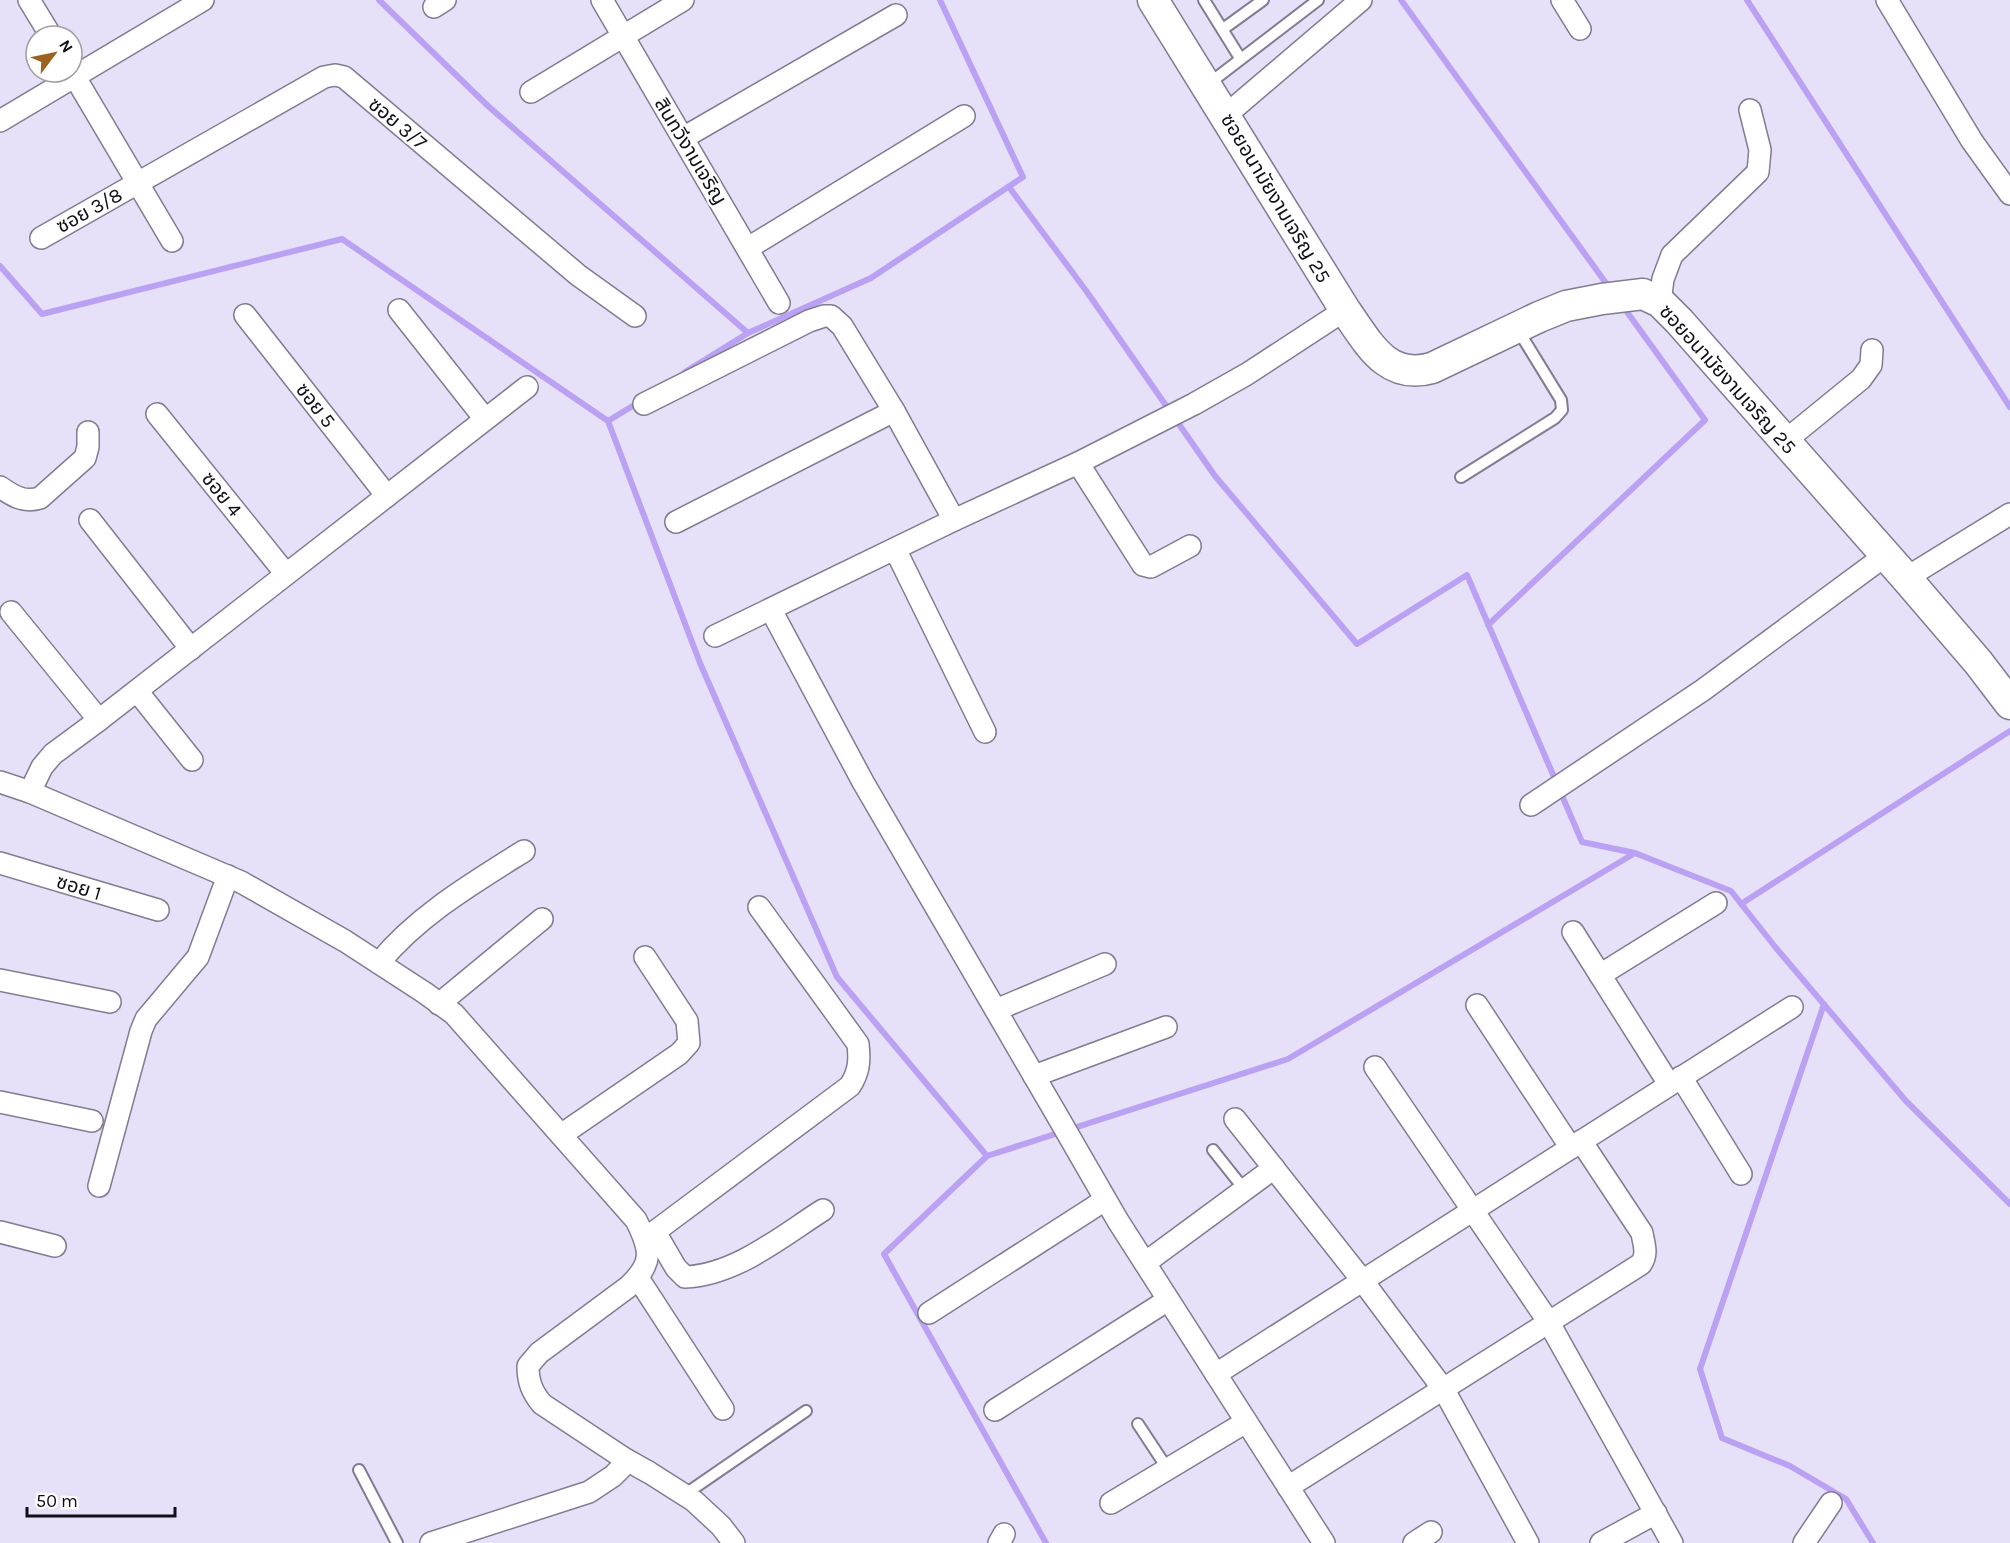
<svg xmlns="http://www.w3.org/2000/svg" width="2010" height="1543" font-family="Karla,'Noto Sans Thai',sans-serif">
  <rect width="100%" height="100%" fill="#e7e0f9"/>
  <g fill="none" stroke-linecap="round" stroke-linejoin="round">
    <!-- stream -->
    <g stroke="#bba1f3" stroke-width="6">
      <polyline points="379,0 488,106 748,333"/>
      <polyline points="1401,0 1611,290"/>
      <polyline points="1747,0 2010,407"/>
      <polyline points="1009,187 1087,292 1215,476 1357,644 1467,575 1582,842 1635,853 1288,1059 987,1156 884,1254 1046,1543"/>
      <polyline points="0,266 42,314 342,239 608,421 700,663 837,977 987,1156"/>
      <polyline points="685,372 748,333 871,278 1023,177 940,0"/>
      <polyline points="608,421 639,402"/>
      <polyline points="1488,625 1705,420 1622,305"/>
      <polyline points="1635,853 1731,891 1776,948 1906,1101 2010,1204"/>
      <polyline points="1741,904 2010,731"/>
      <polyline points="1824,1004 1700,1369 1722,1438 1790,1466 1846,1499 1873,1543"/>
    </g>
    <defs>
      <g id="lane">
        <polyline points="1204,0 1240,58"/>
        <polyline points="1223,29 1263,0"/>
        <polyline points="1207,85 1318,0"/>
        <polyline points="1461,477 1555,418 1562,410 1561,400 1518,330"/>
        <polyline points="1213,1150 1244,1189"/>
        <polyline points="1138,1424 1167,1468"/>
        <polyline points="359,1470 397,1543"/>
        <polyline points="684,1495 806,1411"/>
      </g>
      <g id="street">
        <polyline points="29,0 51,36"/>
        <polyline points="602,0 779,303"/>
        <polyline points="1562,0 1580,29"/>
        <polyline points="1887,0 1972,141 2010,194"/>
        <polyline points="434,7 445,0"/>
        <polyline points="72,72 172,241"/>
        <polyline points="531,92 683,0"/>
        <polyline points="1226,115 1361,0"/>
        <polyline points="0,121 203,0"/>
        <polyline points="683,138 896,15"/>
        <polyline points="41,238 324,77 335,75 344,77 578,275 635,316"/>
        <polyline points="748,248 964,116"/>
        <polyline points="1660,302 1663,279 1672,255 1758,172 1760,150 1750,110"/>
        <polyline points="399,310 485,419"/>
        <polyline points="245,315 387,496"/>
        <polyline points="644,404 809,321 824,316 831,316 842,326 894,411 954,520"/>
        <polyline points="157,414 286,574"/>
        <polyline points="1785,441 1861,379 1871,365 1872,350"/>
        <polyline points="1078,463 1143,565 1151,567 1190,546"/>
        <path d="M0,487C13,496 24,503 40,498L85,458L88,447V432"/>
        <polyline points="90,520 191,649"/>
        <polyline points="676,522 894,411"/>
        <polyline points="895,549 985,732"/>
        <polyline points="1906,578 2010,514"/>
        <polyline points="771,610 863,782 1058,1117 1118,1221 1324,1543"/>
        <polyline points="11,612 99,720"/>
        <polyline points="715,636 954,520 1078,463 1194,404 1247,374 1345,310"/>
        <polyline points="137,691 192,760"/>
        <path d="M0,782L30,792L241,882L345,941L425,993L454,1014L636,1220C651,1250 654,1263 628,1287L539,1353L528,1366C528,1382 532,1392 542,1404L625,1459L650,1473L694,1501L721,1526L734,1543"/>
        <polyline points="30,792 42,767 53,754 99,720 527,387"/>
        <polyline points="1531,805 1703,690 1886,555"/>
        <polyline points="0,863 158,910"/>
        <polyline points="1573,932 1669,1084"/>
        <path d="M379,963C417,916 473,883 524,851"/>
        <polyline points="1600,975 1716,903"/>
        <polyline points="0,980 110,1002"/>
        <polyline points="439,1004 542,919"/>
        <polyline points="1477,1005 1571,1148"/>
        <polyline points="996,1010 1105,964"/>
        <polyline points="1375,1067 1548,1321 1672,1543"/>
        <polyline points="1034,1076 1166,1027"/>
        <polyline points="1681,1077 1741,1174"/>
        <polyline points="0,1102 92,1121"/>
        <polyline points="1235,1119 1362,1280 1444,1390 1528,1543"/>
        <polyline points="561,1135 679,1054 689,1043 687,1021 645,957"/>
        <polyline points="99,1186 141,1031 146,1019 198,957 228,876"/>
        <polyline points="0,1232 55,1246"/>
        <path d="M655,1232L676,1268L685,1277C736,1275 782,1236 823,1210"/>
        <path d="M645,1239L850,1086C859,1072 860,1061 858,1044L759,907"/>
        <polyline points="1145,1263 1274,1168"/>
        <polyline points="638,1278 723,1409"/>
        <polyline points="929,1313 1105,1200"/>
        <polyline points="1216,1374 1792,1007"/>
        <polyline points="995,1410 1168,1300"/>
        <path d="M1288,1487L1641,1264C1648,1254 1644,1245 1642,1233L1581,1141"/>
        <polyline points="1111,1503 1246,1422"/>
        <polyline points="431,1543 589,1492 613,1476 623,1466 625,1459"/>
        <polyline points="999,1543 1004,1534"/>
        <polyline points="1414,1543 1431,1532"/>
        <polyline points="1601,1543 1656,1513"/>
        <polyline points="1804,1543 1831,1503"/>
      </g>
      <path id="secondary" d="M1153,0L1345,310C1368,342 1386,381 1432,368L1539,317L1566,306L1602,299L1643,294L1660,302L1679,321L1906,578L1978,662L2010,704"/>
    </defs>
    <!-- lane casing -->
    <use href="#lane" stroke="#827b91" stroke-width="14"/>
    <!-- street casing -->
    <use href="#street" stroke="#827b91" stroke-width="24"/>
    <!-- secondary casing -->
    <use href="#secondary" stroke="#827b91" stroke-width="33"/>
    <!-- lane -->
    <use href="#lane" stroke="#fff" stroke-width="10"/>
    <!-- street -->
    <use href="#street" stroke="#fff" stroke-width="21"/>
    <!-- secondary -->
    <use href="#secondary" stroke="#fff" stroke-width="30"/>
  </g>
  <g text-anchor="middle" stroke-width="4.5" stroke-linejoin="round" paint-order="stroke">
    <!-- street labels -->
    <g font-size="20" fill="#100e16" stroke="#fff">
      <text transform="translate(398 123) rotate(40)" y="7">ซอย 3/7</text>
      <text transform="translate(691 151) rotate(59)" y="7">สินทวีงามเจริญ</text>
      <text transform="translate(1276 198) rotate(59)" y="7">ซอยอนามัยงามเจริญ 25</text>
      <text transform="translate(89 210) rotate(-29)" y="7">ซอย 3/8</text>
      <text transform="translate(1728 379) rotate(48)" y="7">ซอยอนามัยงามเจริญ 25</text>
      <text transform="translate(316 405) rotate(52)" y="7">ซอย 5</text>
      <text transform="translate(222 494) rotate(51)" y="7">ซอย 4</text>
      <text transform="translate(79 887) rotate(17)" y="7">ซอย 1</text>
    </g>
  </g>
  <!-- north arrow -->
  <g transform="translate(54 54) rotate(58)"><circle r="28" fill="#ffffff" stroke="#9f9fa2" stroke-width="1.5"/>
  <path d="M0-4.5L10 22L0 15L-10 22Z" fill="#9c6320"/>
  <text y="-9" font-size="16" font-weight="bold" text-anchor="middle" fill="#100e16">N</text>
  </g>
  <!-- scale -->
  <path d="M27 1507v9h148v-9" fill="none" stroke="#100e16" stroke-width="3"/>
  <text x="36" y="1507" font-size="18" fill="#100e16" stroke="#ffffff" stroke-width="4.5" paint-order="stroke">50 m</text>
</svg>
